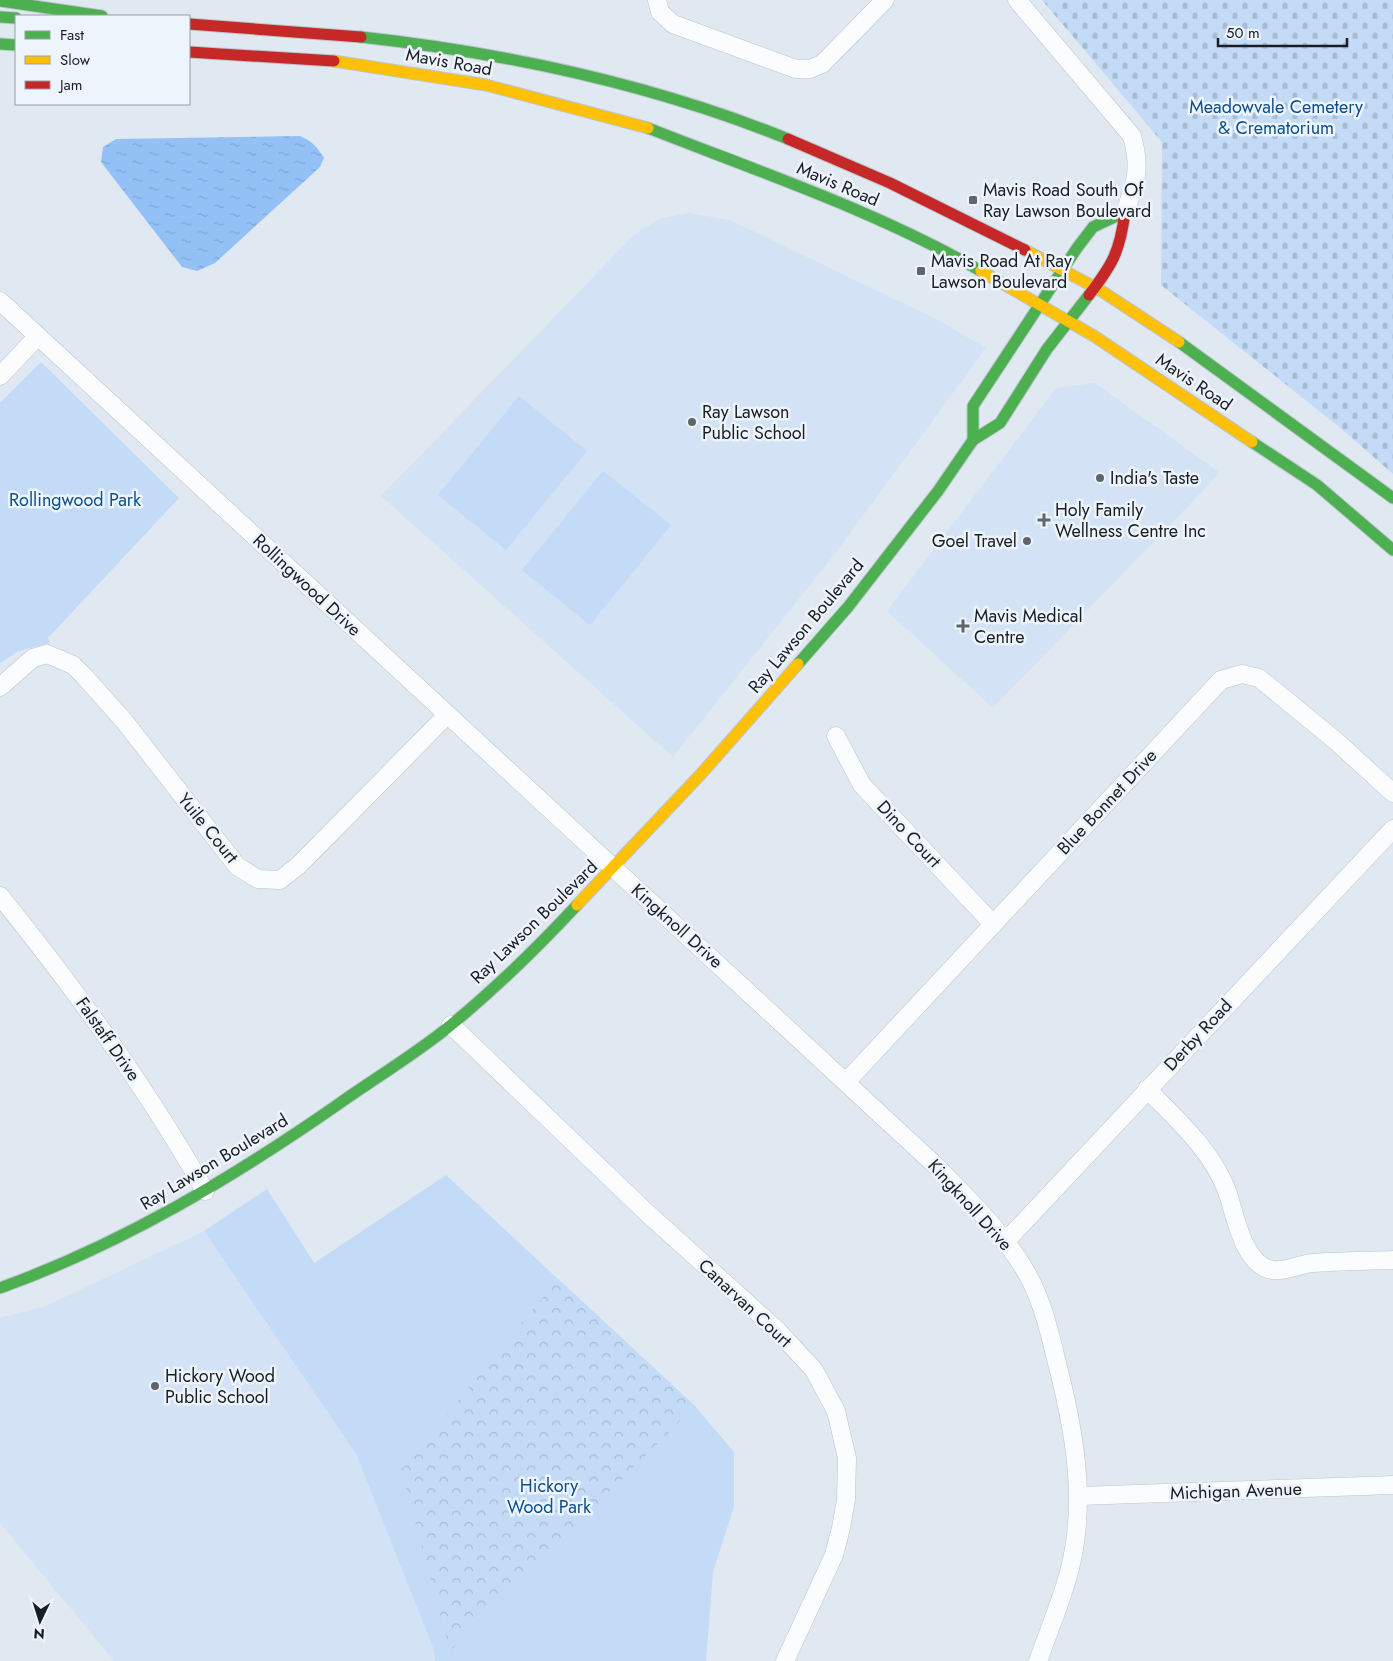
<svg xmlns="http://www.w3.org/2000/svg" width="1393" height="1661" font-family="Jost,sans-serif">
  <defs>
    <pattern id="forest-crowns" width="20" height="18" patternUnits="userSpaceOnUse" patternTransform="scale(1.25)"><rect width="20" height="18" fill="#c3dbf6"/><path d="M2 6a3 3 0 1 1 6 0M12 15a3 3 0 1 1 6 0" fill="none" stroke="#a7bcd3"/></pattern>
    <pattern id="cemetery-stones" width="16" height="16" patternUnits="userSpaceOnUse" patternTransform="scale(1.25)"><rect width="16" height="16" fill="#c3dbf6"/><path d="M2 7V4a2 2 0 0 1 4 0v3zM10 15v-3a2 2 0 0 1 4 0v3z" fill="#a7bcd3"/></pattern>
    <pattern id="water-ripples" width="26" height="14" patternUnits="userSpaceOnUse" patternTransform="scale(1.25)"><rect width="26" height="14" fill="#93c1f6"/><path d="M2 4q2-2 4 0t4 0M15 11q2-2 4 0t4 0" fill="none" stroke="#7ea5d3"/></pattern>
  </defs>
  <rect width="100%" height="100%" fill="#e0e9f2"/>
  <!-- built -->
  <g fill="#d3e2f4">
    <polygon points="689,213 730,220 938,320 986,348 834,555 673,757 381,496 628,241 638,232 662,218"/>
    <polygon points="1095,383 1220,473 993,708 887,611 1056,388"/>
    <polygon points="204,1231 356,1454 434,1650 435,1661 114,1661 0,1523 0,1318 46,1306"/>
  </g>
  <!-- green -->
  <g fill="#c3dbf6">
    <polygon points="41,362 179,498 48,638 50,643 19,651 0,663 0,403"/>
    <polygon points="519,396 587,451 506,550 438,495"/>
    <polygon points="603,471 671,525 590,625 522,570"/>
    <polygon points="446,1175 695,1406 734,1452 734,1507 713,1572 706,1661 435,1661 434,1650 356,1454 204,1231 267,1189 314,1263"/>
  </g>
  <!-- forest -->
  <polygon fill="url(#forest-crowns)" points="558,1279 695,1406 450,1651 401,1470"/>
  <!-- cemetery -->
  <polygon fill="url(#cemetery-stones)" points="1042,0 1393,0 1393,474 1338,426 1161,285 1162,142"/>
  <!-- water -->
  <path fill="url(#water-ripples)" d="M300,136C312,141 317,147 324,158L320,167L215,263L197,271L182,267L101,162L103,147L116,139Z"/>
  <g fill="none" stroke-linecap="round" stroke-linejoin="round">
    <defs>
      <g id="street">
        <polyline points="657,0 660,12 673,24 796,69 810,69 822,64 885,0"/>
        <path d="M1017,0L1132,136C1141,168 1136,183 1125,212"/>
        <path d="M0,301L934,1164C965,1196 1000,1229 1023,1267C1041,1295 1049,1330 1057,1363C1074,1429 1087,1500 1070,1568C1062,1600 1049,1630 1038,1661"/>
        <polyline points="0,376 37,337"/>
        <polyline points="0,687 33,658 47,654 73,665 84,676 125,722 237,866 258,879 280,880 299,865 447,715"/>
        <polyline points="836,736 862,785 993,924"/>
        <path d="M0,896C75,989 146,1086 205,1191"/>
        <polyline points="451,1025 646,1212 778,1331 814,1370 836,1411 847,1458 846,1500 841,1528 834,1555 785,1661"/>
        <polyline points="846,1082 1221,680 1242,674 1259,678 1336,741 1393,793"/>
        <path d="M1147,1089C1177,1120 1211,1149 1227,1191C1235,1214 1243,1265 1272,1270C1286,1272 1299,1264 1313,1263C1339,1261 1366,1261 1393,1260"/>
        <polyline points="1005,1242 1393,829"/>
        <polyline points="1079,1496 1393,1485"/>
      </g>
      <g id="fast">
        <polyline points="0,1 102,16"/>
        <polyline points="0,17 16,18"/>
        <path d="M361,37C506,53 652,84 788,139"/>
        <polyline points="0,44 16,45"/>
        <path d="M648,128C760,172 876,211 981,271"/>
        <polyline points="1179,342 1393,498"/>
        <polyline points="973,440 973,406 1077,248 1093,227 1125,212"/>
        <polyline points="1252,442 1317,485 1393,550"/>
        <polyline points="798,664 848,607 938,491 973,440 1000,423 1047,349 1089,295"/>
        <path d="M0,1288C122,1244 234,1177 340,1103C377,1077 417,1053 451,1025C496,988 538,947 577,905"/>
      </g>
      <g id="slow">
        <polyline points="334,61 486,85 648,128"/>
        <polyline points="1025,250 1100,290 1179,342"/>
        <polyline points="981,271 1094,336 1252,442"/>
        <polyline points="577,905 701,774 798,664"/>
      </g>
      <g id="jam">
        <polyline points="189,24 361,37"/>
        <polyline points="189,52 334,61"/>
        <polyline points="788,139 890,183 1025,250"/>
        <path d="M1089,295C1113,264 1120,251 1125,212"/>
      </g>
    </defs>
    <!-- street casing -->
    <use href="#street" stroke="#bdc4cc" stroke-width="19"/>
    <!-- fast casing -->
    <use href="#fast" stroke="#bdc4cc" stroke-width="13"/>
    <!-- slow casing -->
    <use href="#slow" stroke="#bdc4cc" stroke-width="13"/>
    <!-- jam casing -->
    <use href="#jam" stroke="#bdc4cc" stroke-width="13"/>
    <!-- street -->
    <use href="#street" stroke="#fafcfd" stroke-width="18"/>
    <!-- fast -->
    <use href="#fast" stroke="#4caf50" stroke-width="11"/>
    <!-- slow -->
    <use href="#slow" stroke="#ffc107" stroke-width="11"/>
    <!-- jam -->
    <use href="#jam" stroke="#c62828" stroke-width="11"/>
  </g>
  <!-- markers -->
  <g fill="#5f656d" stroke="#eef4fb" stroke-width="2">
    <rect x="968" y="195" width="10" height="10" rx="2.5"/>
    <rect x="916" y="266" width="10" height="10" rx="2.5"/>
    <circle cx="692" cy="422" r="5"/>
    <circle cx="1100" cy="478" r="5"/>
    <path d="M1041.5 512.5h5v5h5v5h-5v5h-5v-5h-5v-5h5z"/>
    <circle cx="1027" cy="541" r="5"/>
    <path d="M960.5 618.5h5v5h5v5h-5v5h-5v-5h-5v-5h5z"/>
    <circle cx="155" cy="1386" r="5"/>
  </g>
  <g text-anchor="middle" stroke-width="5" stroke-linejoin="round" paint-order="stroke">
    <!-- street labels -->
    <g font-size="18" fill="#191e25" stroke="#eef4fb">
      <text transform="translate(449 62) rotate(10)" y="6">Mavis Road</text>
      <text transform="translate(838 184) rotate(23)" y="6">Mavis Road</text>
      <text transform="translate(1194 382) rotate(34)" y="6">Mavis Road</text>
      <text transform="translate(307 585) rotate(43)" y="6">Rollingwood Drive</text>
      <text transform="translate(806 626) rotate(-50)" y="6">Ray Lawson Boulevard</text>
      <text transform="translate(1107 802) rotate(-47)" y="6">Blue Bonnet Drive</text>
      <text transform="translate(208 828) rotate(51)" y="6">Yuile Court</text>
      <text transform="translate(909 834) rotate(47)" y="6">Dino Court</text>
      <text transform="translate(534 922) rotate(-44)" y="6">Ray Lawson Boulevard</text>
      <text transform="translate(677 926) rotate(42)" y="6">Kingknoll Drive</text>
      <text transform="translate(1198 1035) rotate(-47)" y="6">Derby Road</text>
      <text transform="translate(108 1039) rotate(55)" y="6">Falstaff Drive</text>
      <text transform="translate(214 1162) rotate(-31)" y="6">Ray Lawson Boulevard</text>
      <text transform="translate(970 1205) rotate(48)" y="6">Kingknoll Drive</text>
      <text transform="translate(745 1303) rotate(43)" y="6">Canarvan Court</text>
      <text transform="translate(1236 1491) rotate(-2)" y="6">Michigan Avenue</text>
    </g>
    <!-- park labels -->
    <g font-size="18" fill="#0b4f8d" stroke="#eef4fb">
      <text x="1276" y="113">Meadowvale Cemetery<tspan x="1276" dy="21">&amp; Crematorium</tspan></text>
      <text x="75" y="506">Rollingwood Park</text>
      <text x="549" y="1492">Hickory<tspan x="549" dy="21">Wood Park</tspan></text>
    </g>
    <!-- poi labels -->
    <g font-size="18" fill="#191e25" stroke="#eef4fb" text-anchor="start">
      <text x="983" y="196">Mavis Road South Of<tspan x="983" dy="21">Ray Lawson Boulevard</tspan></text>
      <text x="931" y="267">Mavis Road At Ray<tspan x="931" dy="21">Lawson Boulevard</tspan></text>
      <text x="702" y="418">Ray Lawson<tspan x="702" dy="21">Public School</tspan></text>
      <text x="1110" y="484">India's Taste</text>
      <text x="1055" y="516">Holy Family<tspan x="1055" dy="21">Wellness Centre Inc</tspan></text>
      <text x="1017" y="547" text-anchor="end">Goel Travel</text>
      <text x="974" y="622">Mavis Medical<tspan x="974" dy="21">Centre</tspan></text>
      <text x="165" y="1382">Hickory Wood<tspan x="165" dy="21">Public School</tspan></text>
    </g>
  </g>
  <!-- legend -->
  <rect x="15" y="15" width="175" height="90" fill="#eef4fb" stroke="#999ea5"/>
  <rect x="25" y="31" width="25" height="8" fill="#4caf50" stroke="#999ea5"/>
  <text x="60" y="40" font-size="15" fill="#191e25">Fast</text>
  <rect x="25" y="56" width="25" height="8" fill="#ffc107" stroke="#999ea5"/>
  <text x="60" y="65" font-size="15" fill="#191e25">Slow</text>
  <rect x="25" y="81" width="25" height="8" fill="#c62828" stroke="#999ea5"/>
  <text x="60" y="90" font-size="15" fill="#191e25">Jam</text>
  <!-- north arrow -->
  <g transform="translate(40 1621) rotate(184)" stroke="#eef4fb" stroke-width="4" paint-order="stroke">
  <path d="M0-4L9 19L0 12L-9 19Z" fill="#191e25"/>
  <text y="-8" font-size="14" font-weight="bold" text-anchor="middle" fill="#191e25">N</text>
  </g>
  <!-- scale -->
  <path d="M1218 38v8h129v-8" fill="none" stroke="#191e25" stroke-width="2.5"/>
  <text x="1226" y="38" font-size="15" fill="#191e25" stroke="#eef4fb" stroke-width="4" paint-order="stroke">50 m</text>
</svg>
